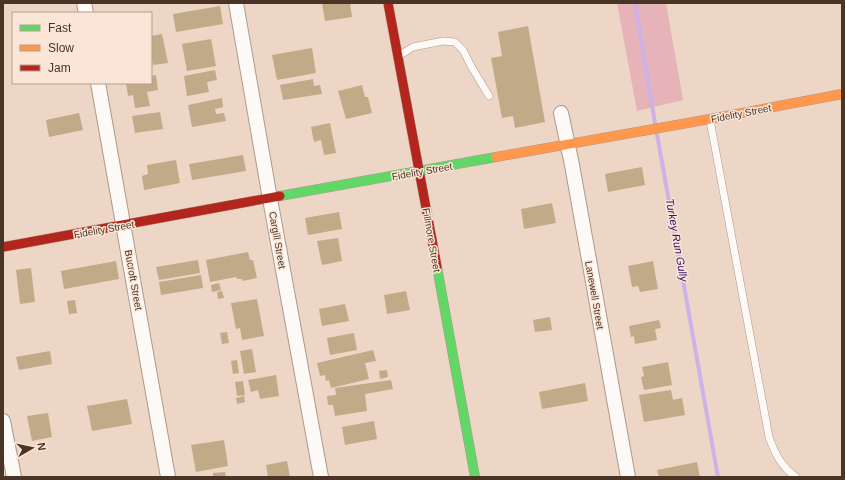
<svg xmlns="http://www.w3.org/2000/svg" width="845" height="480" font-family="Helvetica,sans-serif">
  <rect width="100%" height="100%" fill="#edd6c5"/>
  <!-- green -->
  <polygon fill="#e5b3b8" points="617,3 666,3 683,100 637,111"/>
  <g fill="none" stroke-linecap="round" stroke-linejoin="round">
    <!-- stream -->
    <g stroke="#ccb2e7" stroke-width="4">
      <polyline points="635,3 655,123"/>
      <polyline points="657,134 718,477"/>
    </g>
  </g>
  <!-- building -->
  <g fill="#c0aa88">
    <polygon points="322,3 350,3 352,17 325,21"/>
    <polygon points="220,6 223,24 176,32 173,14"/>
    <polygon points="528,26 545,122 515,128 513,116 502,118 491,58 502,56 498,32"/>
    <polygon points="162,34 168,63 153,65 151,52 151,36"/>
    <polygon points="211,39 216,66 187,71 182,44"/>
    <polygon points="312,48 316,73 277,80 272,55"/>
    <polygon points="215,70 217,80 207,82 209,92 187,96 184,76"/>
    <polygon points="156,75 158,90 147,92 150,106 135,108 133,95 128,96 126,83 151,83 151,76"/>
    <polygon points="313,79 314,86 320,85 322,94 283,100 280,85"/>
    <polygon points="362,85 365,97 368,97 372,113 346,119 338,91"/>
    <polygon points="222,98 223,107 215,109 216,114 224,113 226,121 192,127 188,105"/>
    <polygon points="160,112 163,129 135,133 132,116"/>
    <polygon points="79,113 83,130 49,137 46,120"/>
    <polygon points="330,123 336,153 324,155 321,140 314,142 311,127"/>
    <polygon points="243,155 246,171 192,180 189,164"/>
    <polygon points="176,160 180,183 144,190 142,176 148,174 147,165"/>
    <polygon points="642,167 645,185 608,192 605,174"/>
    <polygon points="552,203 556,223 524,229 521,209"/>
    <polygon points="339,212 342,229 308,235 305,218"/>
    <polygon points="338,238 342,261 322,265 317,241"/>
    <polygon points="248,252 250,260 253,260 257,278 242,281 242,279 237,279 236,277 210,282 206,260"/>
    <polygon points="198,260 200,273 159,280 156,267"/>
    <polygon points="116,261 119,279 64,289 61,271"/>
    <polygon points="653,261 658,289 640,292 638,286 632,287 628,266"/>
    <polygon points="31,268 35,302 20,304 16,270"/>
    <polygon points="201,275 203,288 161,295 159,282"/>
    <polygon points="219,283 221,290 212,292 211,285"/>
    <polygon points="222,291 224,298 218,299 217,292"/>
    <polygon points="406,291 410,310 387,314 384,295"/>
    <polygon points="257,299 264,336 242,340 240,328 236,329 231,303"/>
    <polygon points="75,300 77,313 69,314 67,301"/>
    <polygon points="345,304 349,321 322,326 319,309"/>
    <polygon points="550,317 552,330 535,332 533,320"/>
    <polygon points="659,320 661,328 655,329 657,340 635,344 634,336 631,337 629,326"/>
    <polygon points="227,332 229,343 222,344 220,333"/>
    <polygon points="354,333 357,350 330,355 327,338"/>
    <polygon points="252,349 256,372 244,374 240,351"/>
    <polygon points="373,350 376,361 365,363 369,379 331,388 329,380 326,381 325,375 320,376 317,363"/>
    <polygon points="50,351 52,364 19,370 16,357"/>
    <polygon points="237,360 239,373 233,374 231,361"/>
    <polygon points="668,362 672,385 644,390 641,377 644,376 642,367"/>
    <polygon points="387,370 388,377 380,379 379,371"/>
    <polygon points="276,375 279,396 260,399 258,390 251,392 248,380"/>
    <polygon points="391,380 393,389 365,394 367,411 335,416 333,405 328,405 327,396 336,395 335,388"/>
    <polygon points="243,381 245,395 237,396 235,382"/>
    <polygon points="585,383 588,401 542,409 539,392"/>
    <polygon points="671,390 673,400 682,398 685,415 644,422 639,395"/>
    <polygon points="244,396 245,402 237,404 236,398"/>
    <polygon points="127,399 132,424 92,431 87,406"/>
    <polygon points="48,413 52,437 32,441 27,416"/>
    <polygon points="374,421 377,439 345,445 342,427"/>
    <polygon points="224,440 228,466 196,472 191,445"/>
    <polygon points="287,461 290,477 268,477 266,465"/>
    <polygon points="697,462 700,477 659,477 657,470"/>
    <polygon points="225,472 226,477 213,477 213,473"/>
  </g>
  <g fill="none" stroke-linecap="round" stroke-linejoin="round">
    <defs>
      <g id="lane">
        <polyline points="400,55 413,47 443,41 455,42 463,50 471,66 489,96"/>
        <path d="M710,120L769,437C775,454 781,466 796,477"/>
      </g>
      <g id="street">
        <polyline points="84,3 86,13"/>
        <polyline points="236,3 270,199 321,477"/>
        <polyline points="98,83 168,477"/>
        <polyline points="561,113 572,165 628,477"/>
        <polyline points="3,421 14,477"/>
      </g>
      <g id="fast">
        <polyline points="280,196 496,157"/>
        <polyline points="437,267 475,477"/>
      </g>
      <polyline id="slow" points="496,157 710,119 842,94"/>
      <g id="jam">
        <polyline points="388,3 437,267"/>
        <polyline points="3,247 280,196"/>
      </g>
    </defs>
    <!-- lane casing -->
    <use href="#lane" stroke="#ad9a8b" stroke-width="8"/>
    <!-- street casing -->
    <use href="#street" stroke="#ad9a8b" stroke-width="16"/>
    <!-- fast casing -->
    <use href="#fast" stroke="#ad9a8b" stroke-width="10"/>
    <!-- slow casing -->
    <use href="#slow" stroke="#ad9a8b" stroke-width="10"/>
    <!-- jam casing -->
    <use href="#jam" stroke="#ad9a8b" stroke-width="10"/>
    <!-- lane -->
    <use href="#lane" stroke="#fcf9f6" stroke-width="7"/>
    <!-- street -->
    <use href="#street" stroke="#fcf9f6" stroke-width="14"/>
    <!-- fast -->
    <use href="#fast" stroke="#63d668" stroke-width="9"/>
    <!-- slow -->
    <use href="#slow" stroke="#ff974d" stroke-width="9"/>
    <!-- jam -->
    <use href="#jam" stroke="#b3261e" stroke-width="9"/>
  </g>
  <g text-anchor="middle" stroke-width="3" stroke-linejoin="round" paint-order="stroke">
    <!-- street labels -->
    <g font-size="10" fill="#493425" stroke="#fae5d6">
      <text transform="translate(741 113) rotate(-11)" y="4">Fidelity Street</text>
      <text transform="translate(422 171) rotate(-10)" y="4">Fidelity Street</text>
      <text transform="translate(104 229) rotate(-10)" y="4">Fidelity Street</text>
      <text transform="translate(278 240) rotate(80)" y="4">Cargill Street</text>
      <text transform="translate(432 240) rotate(80)" y="4">Fillmore Street</text>
      <text transform="translate(134 280) rotate(80)" y="4">Bucroft Street</text>
      <text transform="translate(595 295) rotate(80)" y="4">Lanewell Street</text>
    </g>
    <!-- water labels -->
    <g font-size="11" font-style="italic" fill="#390c69" stroke="#fae5d6">
      <text transform="translate(677 240) rotate(80)" y="4">Turkey Run Gully</text>
    </g>
  </g>
  <!-- border -->
  <rect width="845" height="480" fill="none" stroke="#493425" stroke-width="8"/>
  <!-- legend -->
  <rect x="12" y="12" width="140" height="72" fill="#fae5d6" stroke="#b39e8f"/>
  <rect x="20" y="25" width="20" height="6" fill="#63d668" stroke="#b39e8f"/>
  <text x="48" y="32" font-size="12" fill="#493425">Fast</text>
  <rect x="20" y="45" width="20" height="6" fill="#ff974d" stroke="#b39e8f"/>
  <text x="48" y="52" font-size="12" fill="#493425">Slow</text>
  <rect x="20" y="65" width="20" height="6" fill="#b3261e" stroke="#b39e8f"/>
  <text x="48" y="72" font-size="12" fill="#493425">Jam</text>
  <!-- north arrow -->
  <g transform="translate(32 448) rotate(81)" stroke="#fae5d6" stroke-width="3" paint-order="stroke">
  <path d="M0-3L7 15L0 10L-7 15Z" fill="#493425"/>
  <text y="-6" font-size="11" font-weight="bold" text-anchor="middle" fill="#493425">N</text>
  </g>
</svg>
